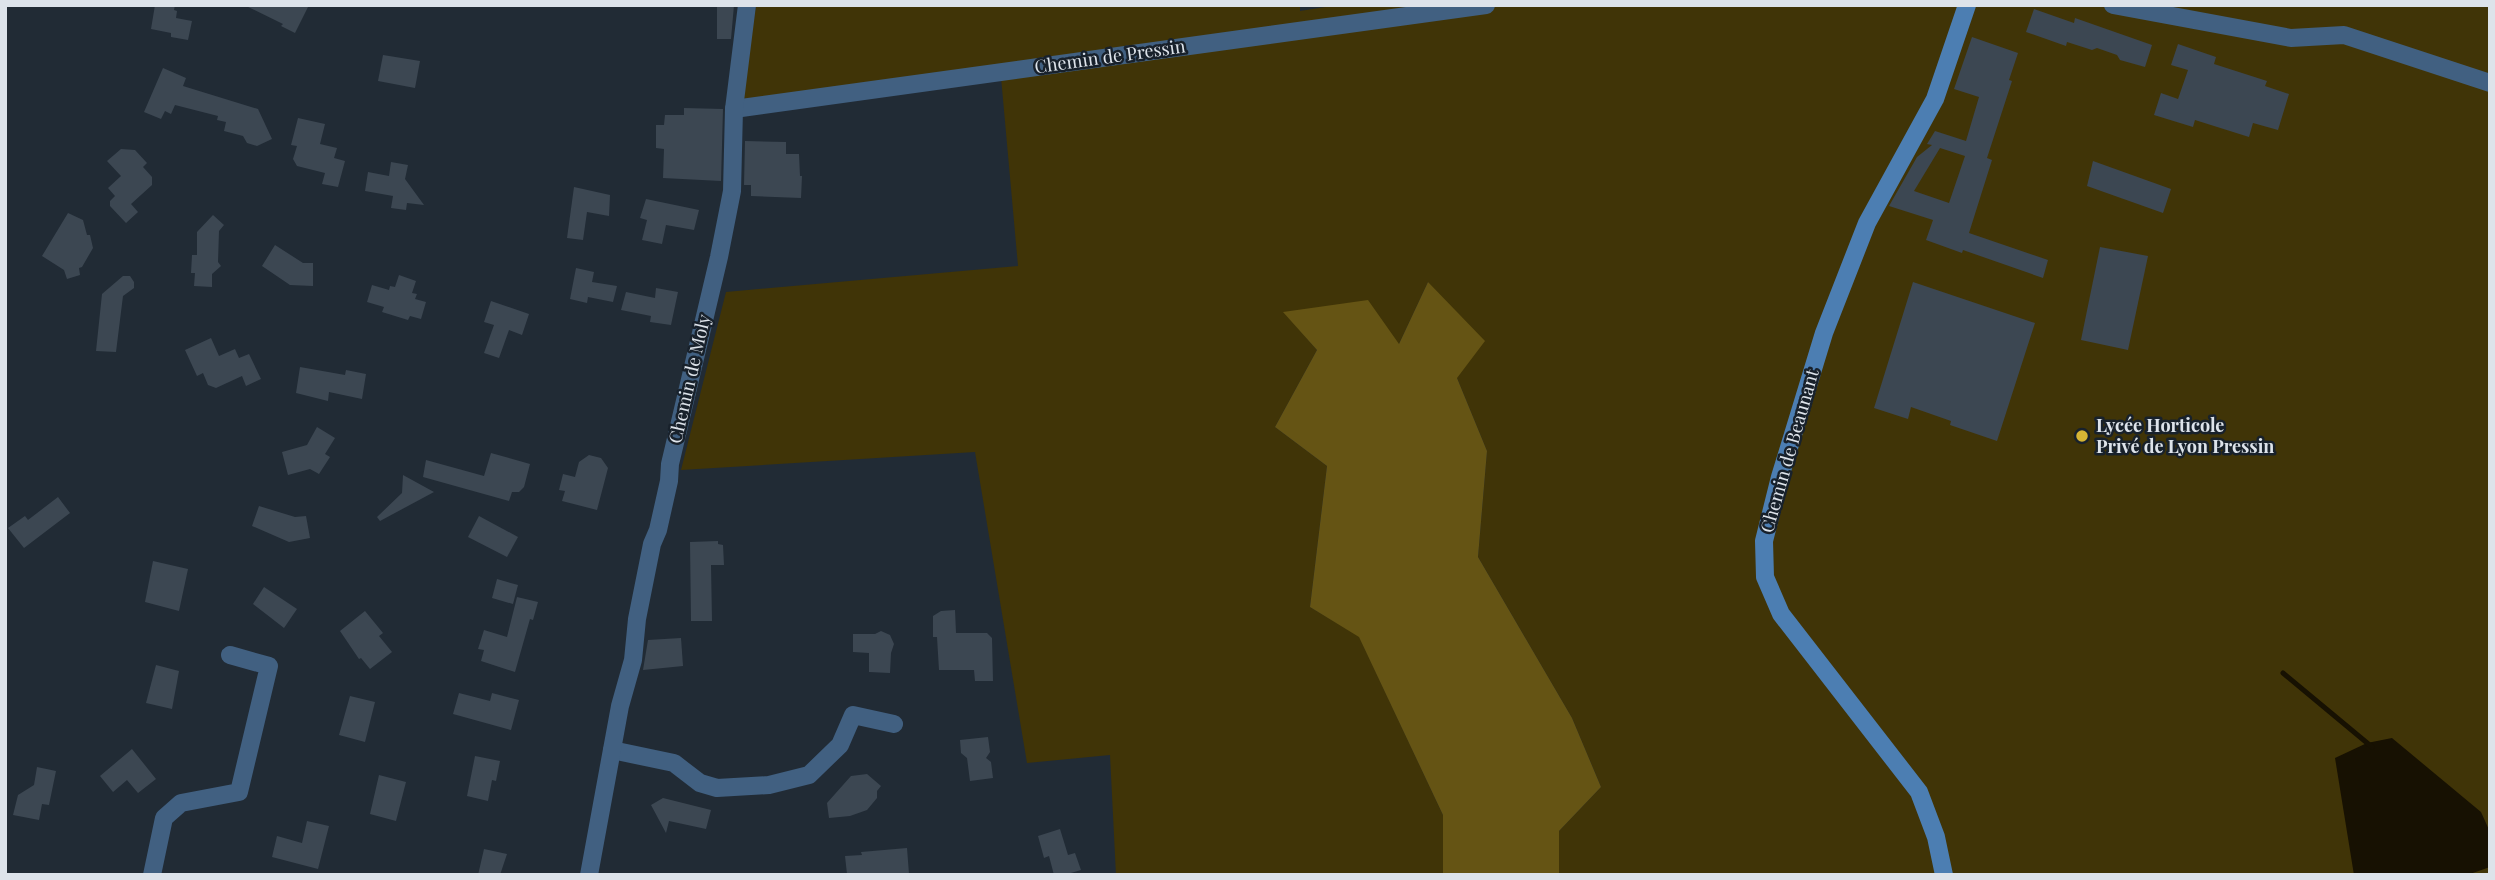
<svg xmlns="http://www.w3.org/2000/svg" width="2495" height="880" font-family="'Playfair Display',serif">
  <rect width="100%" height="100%" fill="#212b35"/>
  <!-- green -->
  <polygon fill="#403407" points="756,5 1300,5 1300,11 1338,5 2490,5 2490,875 1559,875 1559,831 1601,787 1572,718 1478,557 1487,451 1457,378 1428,282 1399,344 1284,312 1317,350 1275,427 1327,466 1310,607 1359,636 1443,815 1443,875 1116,875 1110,755 1027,763 975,452 681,470 726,292 1018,266 1000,66 743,99"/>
  <!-- forest -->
  <polygon fill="#655414" points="1428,282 1485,341 1457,378 1487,451 1478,557 1572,718 1601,787 1559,831 1559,875 1443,875 1443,815 1359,637 1310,607 1327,466 1275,427 1317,350 1283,312 1368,300 1399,344"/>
  <!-- water -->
  <polygon fill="#171102" points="2392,738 2481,812 2490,832 2490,867 2467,875 2354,875 2335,758 2367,743"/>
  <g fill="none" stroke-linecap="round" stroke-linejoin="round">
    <!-- stream -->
    <polyline stroke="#171102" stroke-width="5" points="2283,673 2372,747"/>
  </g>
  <!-- building -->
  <g fill="#3c4752" fill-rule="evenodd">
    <polygon points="155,5 175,5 174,10 177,11 176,18 192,21 188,40 171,37 171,33 151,29"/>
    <polygon points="244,5 309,5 295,33 281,26 283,24"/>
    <polygon points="717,5 734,5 731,39 717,39"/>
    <polygon points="2034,9 2074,23 2075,18 2152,45 2145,67 2120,60 2117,55 2097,48 2092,50 2067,42 2066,46 2026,32"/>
    <path d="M1972,37L2018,53L2009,80L2012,81L1987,158L1992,160L1969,233L2048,260L2043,278L1963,250L1962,253L1926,240L1933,220L1889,206L1917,157L1932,145L1927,144L1935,131L1966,141L1979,97L1954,89ZM1940,148L1965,156L1949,203L1914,191Z"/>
    <polygon points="2178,44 2216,57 2214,64 2267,81 2265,86 2289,94 2278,130 2253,123 2249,137 2195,120 2193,127 2154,115 2161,93 2178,99 2188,70 2171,65"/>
    <polygon points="383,55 420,61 415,88 378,81"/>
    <polygon points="163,68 186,78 183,86 258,109 272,139 257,146 247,143 243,136 224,131 226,122 217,120 218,116 175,105 171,114 165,111 161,119 144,112"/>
    <polygon points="684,108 723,109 721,181 663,178 664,149 656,148 656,125 664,125 665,115 684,115"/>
    <polygon points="298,118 325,124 320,144 337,148 334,158 345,161 338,187 322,184 325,173 297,166 293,159 297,146 291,145"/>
    <polygon points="745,141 786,142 786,154 799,154 800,176 802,176 801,198 751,196 751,185 744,185"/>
    <polygon points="121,149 135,150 147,163 143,167 152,177 152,185 131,204 138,212 126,223 110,206 110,201 115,196 108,188 121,176 107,161"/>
    <polygon points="2093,161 2171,189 2163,213 2087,186"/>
    <polygon points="391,162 408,165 405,179 424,205 407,203 406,210 391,208 393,196 365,191 368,172 389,176"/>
    <polygon points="574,187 610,195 609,216 587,212 583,240 567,238"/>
    <polygon points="646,199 699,210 694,230 666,225 662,244 642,240 647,220 640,218"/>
    <polygon points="68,213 83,220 87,235 90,235 93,248 82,267 79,268 80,275 67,279 64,270 42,256"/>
    <polygon points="213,215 224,225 219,231 218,262 221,266 212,274 212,287 194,286 195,273 191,273 192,255 197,255 197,232"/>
    <polygon points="275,245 303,263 313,263 313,286 290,285 262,266"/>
    <polygon points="2100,247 2148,256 2128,350 2081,340"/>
    <polygon points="576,268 594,272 592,282 617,286 613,302 588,297 587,303 570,299"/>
    <polygon points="399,275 416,281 412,293 417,294 415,299 426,302 421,319 410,316 408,320 382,312 384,307 367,302 372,285 389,290 390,286 395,287"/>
    <polygon points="123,276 130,276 134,282 134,288 123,296 116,352 96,351 102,294"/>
    <polygon points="1913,282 2035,323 1997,441 1950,425 1951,421 1911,407 1908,419 1874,408"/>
    <polygon points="656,288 678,292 671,325 650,322 651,316 621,310 626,292 655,298"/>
    <polygon points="491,301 529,314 522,335 509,330 499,358 484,353 494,325 484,322"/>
    <polygon points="211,338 219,356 235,349 239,358 249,354 261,379 246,386 242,376 216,388 208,385 203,373 197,376 185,350"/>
    <polygon points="300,367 345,375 346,370 366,374 362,399 329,392 328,401 296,393"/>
    <polygon points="317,427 335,438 325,454 330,457 319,474 310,469 288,475 282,452 307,445"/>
    <polygon points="491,453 530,464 524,487 519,492 512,492 509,501 423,477 426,460 484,476"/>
    <polygon points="589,455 601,458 608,468 597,510 562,501 565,491 559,490 563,474 575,477 579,462"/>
    <polygon points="403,475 434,492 380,521 377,517 402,493"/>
    <polygon points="58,497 70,513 24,548 8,528 25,516 28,520"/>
    <polygon points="259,506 295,517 306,516 310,538 289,542 252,526"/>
    <polygon points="479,516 518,537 507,557 468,537"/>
    <polygon points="718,541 718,544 723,545 724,565 711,565 712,621 691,621 690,542"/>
    <polygon points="153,561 188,569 179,611 145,602"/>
    <polygon points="497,579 518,585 513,604 492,598"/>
    <polygon points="264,587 297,609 284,628 253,604"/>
    <polygon points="517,597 538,602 533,620 530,619 515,672 481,661 484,650 478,649 484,630 507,637"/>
    <polygon points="955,610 956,633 987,633 992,638 993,681 975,681 974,670 939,670 937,637 933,637 933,616 941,611"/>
    <polygon points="365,611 383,633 379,636 392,652 370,669 361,658 359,659 340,631"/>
    <polygon points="881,631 890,635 894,644 891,653 890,673 869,672 869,653 853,652 853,634 875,634"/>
    <polygon points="681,638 683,666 643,670 648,640"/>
    <polygon points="156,665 179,671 172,709 146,703"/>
    <polygon points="459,693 490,701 492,693 519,700 511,730 453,714"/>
    <polygon points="350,696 375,702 365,742 339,735"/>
    <polygon points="988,737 990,752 986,758 991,762 993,778 970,781 967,758 961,753 960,740"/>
    <polygon points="132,749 156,779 138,793 127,780 113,792 100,776"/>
    <polygon points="475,756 500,761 496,781 492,780 488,801 467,796"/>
    <polygon points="37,767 56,771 49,805 42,804 39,820 13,815 18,795 34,785"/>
    <polygon points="867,774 881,786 877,791 877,798 867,810 850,816 829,818 827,803 851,776"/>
    <polygon points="379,775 406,782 396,821 370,814"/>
    <polygon points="663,798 711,810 706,829 669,821 666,833 651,805"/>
    <polygon points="307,821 329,826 318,869 272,857 277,836 302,843"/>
    <polygon points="1060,829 1068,855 1075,853 1081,870 1064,875 1054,875 1049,856 1044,858 1038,836"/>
    <polygon points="907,848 909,874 847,874 845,856 862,855 861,852"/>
    <polygon points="484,849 507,854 500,875 478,875"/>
  </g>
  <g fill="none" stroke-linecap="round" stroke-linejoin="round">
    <!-- street -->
    <g stroke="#416081" stroke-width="18">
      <polyline points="2113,5 2291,38 2344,35 2490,83"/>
      <polyline points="734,109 1486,5"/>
      <polyline points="612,750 674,763 700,783 717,788 769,785 809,775 840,745 853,715 894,724"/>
      <polyline points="152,875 164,818 181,803 239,792 269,666 230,655"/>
      <polyline points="589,875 620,706 633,660 637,619 652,544 658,530 669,481 670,464 719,257 732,191 734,109 747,5"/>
    </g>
    <!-- secondary -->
    <polyline stroke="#4c7eb2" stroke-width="18" points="1944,875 1936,837 1919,792 1781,614 1765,577 1764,541 1780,477 1824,333 1867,223 1935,99 1967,5"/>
  </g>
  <!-- markers -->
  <circle fill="#d6b534" stroke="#18212b" stroke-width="2.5" cx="2082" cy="436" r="7"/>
  <g text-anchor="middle" stroke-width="5" stroke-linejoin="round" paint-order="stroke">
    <!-- street labels -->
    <g font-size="18" fill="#dde3ea" stroke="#18212b">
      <text transform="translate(1110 57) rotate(-8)" y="6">Chemin de Pressin</text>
      <text transform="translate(690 379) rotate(-77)" y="6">Chemin de Moly</text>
      <text transform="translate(1790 451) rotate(-74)" y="6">Chemin de Beaunant</text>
    </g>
    <!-- poi labels -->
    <g font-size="18" font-weight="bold" fill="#dde3ea" stroke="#18212b" text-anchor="start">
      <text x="2096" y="432">Lycée Horticole<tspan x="2096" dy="21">Privé de Lyon Pressin</tspan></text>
    </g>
  </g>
  <!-- border -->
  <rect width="2495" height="880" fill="none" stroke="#dde3ea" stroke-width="14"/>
</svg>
